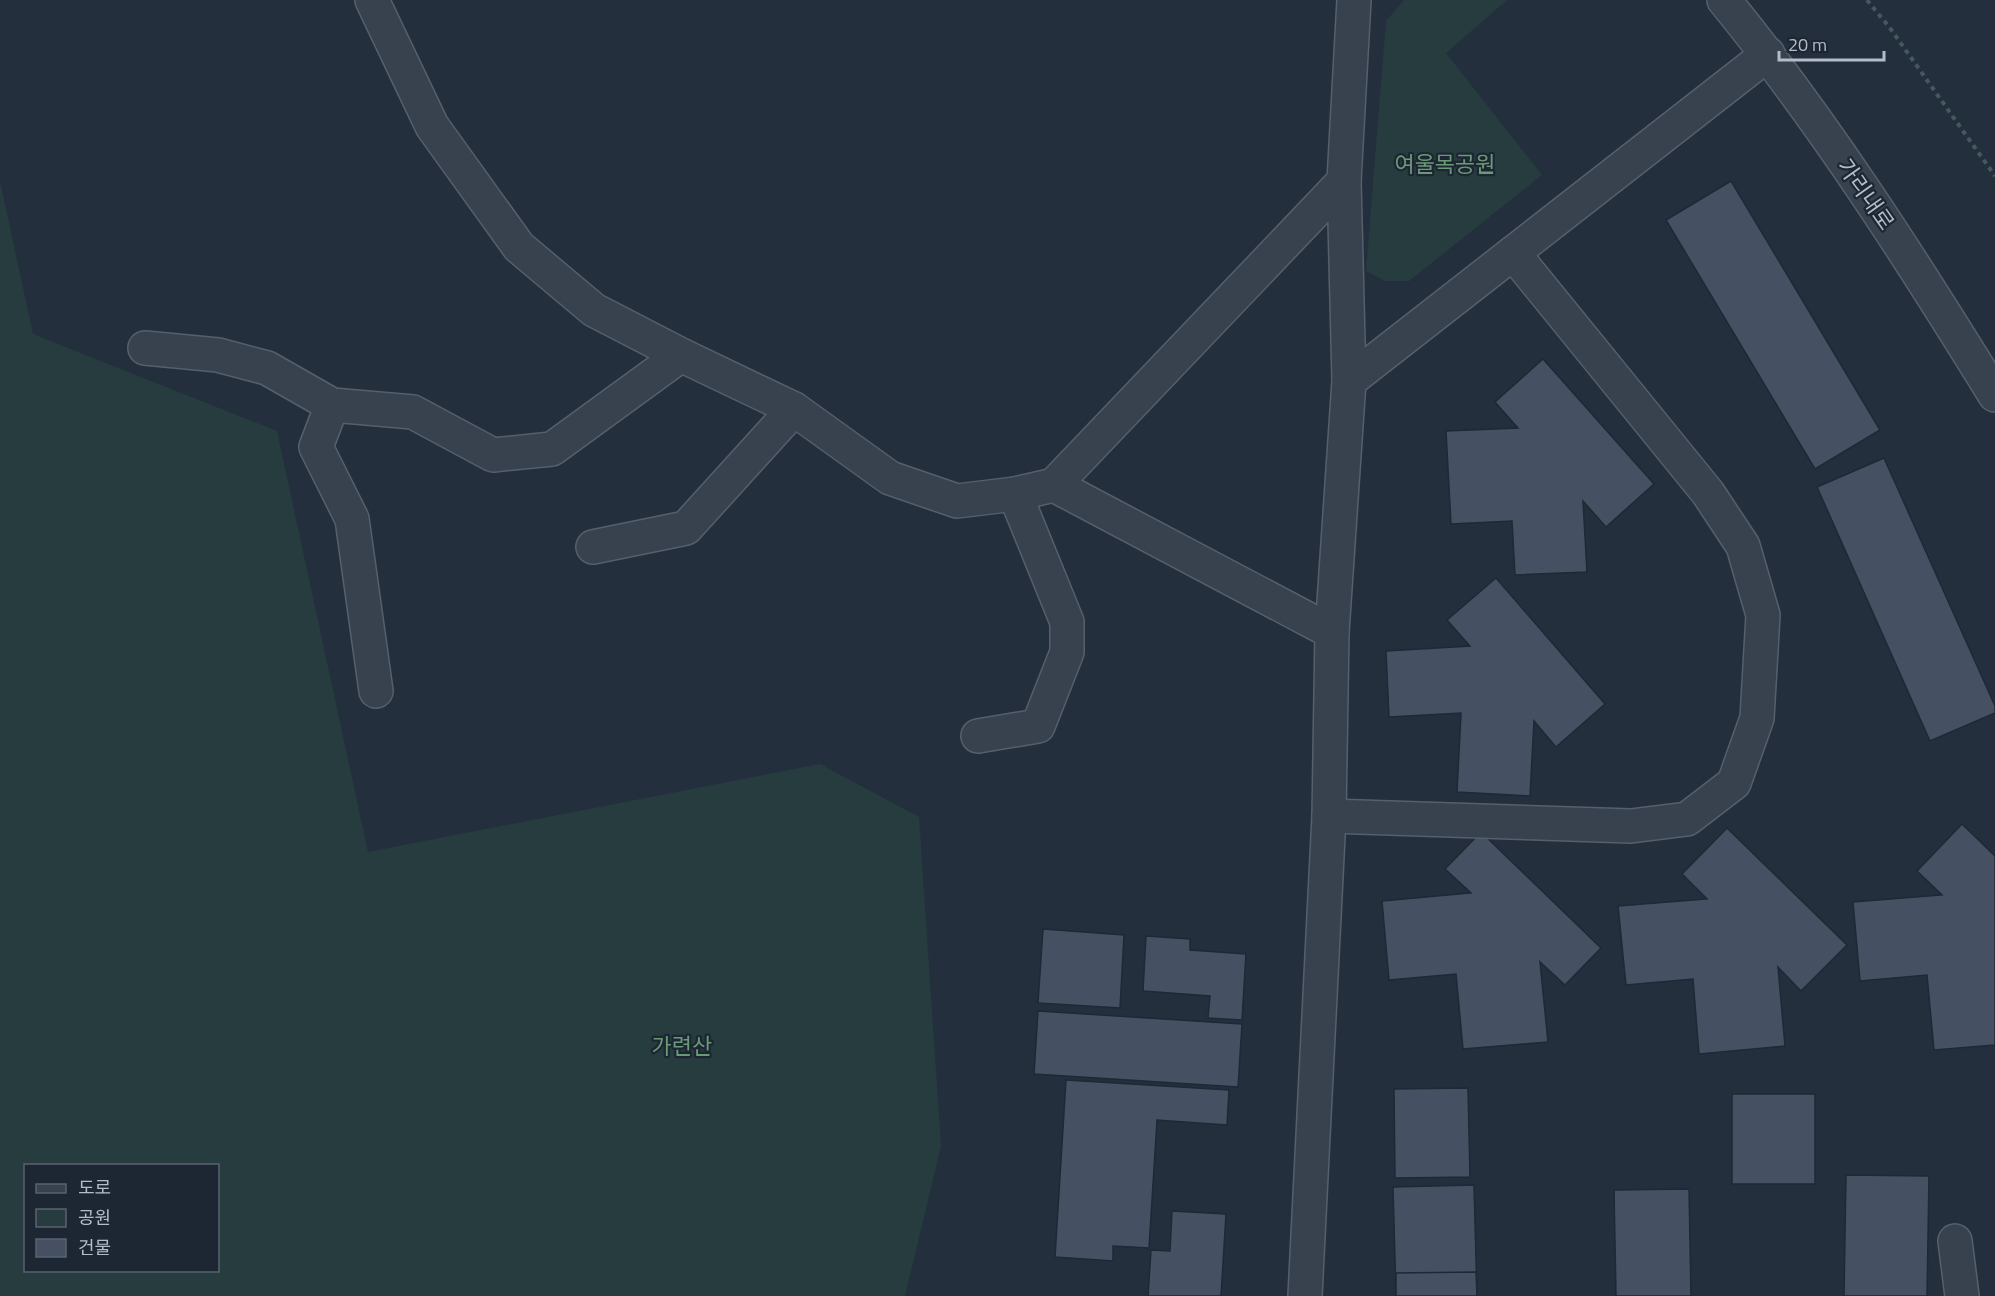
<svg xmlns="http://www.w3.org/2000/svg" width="1995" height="1296" font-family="'Titillium Web','Noto Sans KR',sans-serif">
  <rect width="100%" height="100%" fill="#242f3e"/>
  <!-- green -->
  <g fill="#263c3f" fill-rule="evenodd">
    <polygon points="1404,0 1507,0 1446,53 1542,175 1409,281 1385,281 1366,271 1386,21"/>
    <path d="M0,181L33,334L277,431L368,852L820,764L919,817L941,1146L905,1296H0ZM26,1166H218V1270H26Z"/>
  </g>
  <!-- building -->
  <g fill="#455162" stroke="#1f2835" stroke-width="1.5">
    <polygon points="1731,181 1880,430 1815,469 1666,220"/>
    <polygon points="1543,359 1654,484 1606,527 1583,501 1587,572 1515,575 1512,521 1451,524 1446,431 1518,428 1495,402"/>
    <polygon points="1884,458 1995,706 1995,713 1930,741 1817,487"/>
    <polygon points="1496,578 1605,704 1556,747 1534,721 1530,796 1457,792 1461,713 1389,717 1386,651 1470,646 1447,620"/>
    <polygon points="1962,824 1995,856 1995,1045 1934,1050 1927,975 1860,981 1853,902 1942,895 1917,871"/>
    <polygon points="1727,828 1847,945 1801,991 1778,967 1785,1046 1699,1054 1693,979 1626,985 1618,906 1707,899 1682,874"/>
    <polygon points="1481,832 1601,948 1565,985 1540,962 1548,1042 1463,1049 1456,974 1389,980 1382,901 1471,893 1445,869"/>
    <polygon points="1043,929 1124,935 1120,1008 1038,1003"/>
    <polygon points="1146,936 1190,939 1190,950 1246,954 1242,1020 1208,1018 1210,996 1143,991"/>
    <polygon points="1038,1011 1242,1024 1238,1087 1034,1074"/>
    <polygon points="1066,1080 1229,1090 1227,1125 1157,1120 1149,1248 1113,1246 1113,1261 1055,1257"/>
    <polygon points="1468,1088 1470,1177 1395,1178 1394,1089"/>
    <rect x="1732" y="1094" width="83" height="90"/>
    <polygon points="1846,1175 1929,1176 1927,1296 1844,1296"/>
    <polygon points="1474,1185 1477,1296 1396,1296 1393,1187"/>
    <polygon points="1689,1189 1691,1296 1616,1296 1614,1190"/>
    <polygon points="1172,1211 1226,1214 1221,1296 1148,1296 1151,1250 1170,1251"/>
    <polygon points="1476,1272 1477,1296 1396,1296 1396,1273"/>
  </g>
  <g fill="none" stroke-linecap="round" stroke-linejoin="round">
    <defs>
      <g id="minor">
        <polyline points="372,0 432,126 519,247 594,310 681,355 794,409 890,478 957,501 1015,494 1054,485 1344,181"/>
        <path d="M1724,0C1825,124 1911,259 1995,395"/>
        <polyline points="145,348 218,355 267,368 332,405 413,412 493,455 552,449 681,355"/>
        <polyline points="1349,381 1344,181 1354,0"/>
        <polyline points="332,405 316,447 352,519 376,691"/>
        <polyline points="1054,485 1332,632"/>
        <polyline points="593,547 686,528 794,409"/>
        <polyline points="978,736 1038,726 1067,652 1067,622 1015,494"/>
        <polyline points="1329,816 1631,826 1687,819 1734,783 1757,718 1763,615 1743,546 1708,493 1513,253"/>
        <polyline points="1955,1241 1962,1296"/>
        <polyline points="1305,1296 1329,816 1332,632 1349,381 1768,54"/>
      </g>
    </defs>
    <!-- minor casing -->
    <use href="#minor" stroke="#565f6c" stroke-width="36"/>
    <!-- path -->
    <polyline stroke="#44595c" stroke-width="4" stroke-dasharray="4.5 4.5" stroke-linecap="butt" points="1867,0 1890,28 1995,176"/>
    <!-- minor -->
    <use href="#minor" stroke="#38414e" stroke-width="33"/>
  </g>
  <g text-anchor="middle" stroke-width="4.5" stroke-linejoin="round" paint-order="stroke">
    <!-- park labels -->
    <g font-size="22" fill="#6b9a76" stroke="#1d2633">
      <text x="1445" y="172">여울목공원</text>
      <text x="682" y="1054">가련산</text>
    </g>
    <!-- street labels -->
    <g font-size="22" fill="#b4bcc9" stroke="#1d2633">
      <text transform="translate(1866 194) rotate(55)" y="8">가리내로</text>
    </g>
  </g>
  <!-- legend -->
  <rect x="24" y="1164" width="195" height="108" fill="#1d2633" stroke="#59626f" stroke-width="1.5"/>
  <rect x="36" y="1184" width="30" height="9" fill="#38414e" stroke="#59626f" stroke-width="1.5"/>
  <text x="78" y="1194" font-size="18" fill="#b4bcc9">도로</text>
  <rect x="36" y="1209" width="30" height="18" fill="#263c3f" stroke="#59626f" stroke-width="1.5"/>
  <text x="78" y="1224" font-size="18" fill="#b4bcc9">공원</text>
  <rect x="36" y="1239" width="30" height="18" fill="#455162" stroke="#59626f" stroke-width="1.5"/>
  <text x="78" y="1254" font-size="18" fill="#b4bcc9">건물</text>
  <!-- scale -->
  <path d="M1779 51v9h105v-9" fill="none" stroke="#b4bcc9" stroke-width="3"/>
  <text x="1788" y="51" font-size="18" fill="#b4bcc9" stroke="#1d2633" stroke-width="4.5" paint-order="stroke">20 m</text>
</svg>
